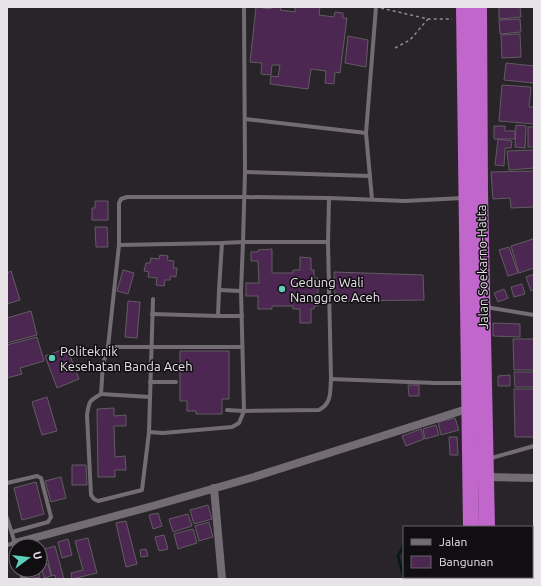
<svg xmlns="http://www.w3.org/2000/svg" width="541" height="586" font-family="Ubuntu,sans-serif">
  <rect width="100%" height="100%" fill="#282429"/>
  <g fill="none" stroke-linecap="round" stroke-linejoin="round">
    <!-- stream -->
    <g stroke="#011a15" stroke-width="2.5">
      <polyline points="532,535 534,535"/>
      <polyline points="404,579 398,556 404,545"/>
    </g>
  </g>
  <!-- building -->
  <g fill="#4c2751" stroke="#625c62">
    <polygon points="256,7 271,9 271,7 281,7 280,10 295,12 295,7 320,7 319,15 334,17 335,12 343,13 343,18 347,18 340,73 335,72 334,84 325,83 326,71 311,69 308,89 270,84 271,76 278,77 280,65 272,65 271,75 261,74 262,63 250,62"/>
    <polygon points="499,7 520,7 521,17 499,19"/>
    <polygon points="520,19 521,32 500,34 499,20"/>
    <polygon points="520,34 521,57 502,58 501,35"/>
    <polygon points="348,36 368,40 366,67 345,63"/>
    <polygon points="506,63 534,66 534,83 504,80"/>
    <polygon points="502,85 531,87 529,107 534,107 534,124 499,121"/>
    <polygon points="516,125 526,126 525,148 515,147"/>
    <polygon points="494,126 505,126 505,131 515,131 515,139 494,139"/>
    <rect x="528" y="127" width="6" height="20"/>
    <polygon points="498,139 512,141 511,148 505,148 504,166 495,165"/>
    <polygon points="534,150 534,168 509,170 507,151"/>
    <polygon points="534,171 534,207 511,208 510,198 493,199 491,172"/>
    <polygon points="95,201 108,201 108,220 92,220 92,208 95,208"/>
    <polygon points="95,227 107,227 108,247 96,247"/>
    <polygon points="533,239 534,243 534,268 519,273 511,246"/>
    <polygon points="509,247 518,273 508,276 499,250"/>
    <polygon points="272,249 272,273 293,273 293,270 300,270 300,257 311,258 311,270 314,270 314,278 318,278 318,306 314,306 314,309 311,309 311,323 300,323 300,309 293,309 293,306 272,306 272,309 258,309 258,296 246,296 246,283 259,283 258,261 251,261 251,252 258,252 258,250"/>
    <polygon points="160,255 168,256 167,260 174,261 173,268 177,268 176,277 171,276 170,280 165,280 164,286 156,285 157,278 148,277 149,272 144,271 146,263 150,263 151,258 159,259"/>
    <polygon points="123,270 134,273 128,294 117,291"/>
    <polygon points="11,271 20,300 7,304 7,273"/>
    <polygon points="334,272 423,275 424,300 335,301"/>
    <polygon points="534,274 534,289 531,291 526,277"/>
    <polygon points="522,284 525,294 514,297 511,287"/>
    <polygon points="504,289 508,298 498,302 494,293"/>
    <polygon points="128,301 140,302 137,338 125,337"/>
    <polygon points="31,311 37,335 7,343 7,318"/>
    <polygon points="493,323 520,324 520,337 493,336"/>
    <polygon points="37,337 44,361 20,368 22,374 7,378 7,345"/>
    <polygon points="513,339 534,339 534,370 514,370"/>
    <polygon points="67,348 79,379 57,388 45,356"/>
    <polygon points="180,351 229,351 229,399 222,399 222,414 196,414 196,411 187,411 187,401 180,401"/>
    <polygon points="514,372 534,372 534,387 515,387"/>
    <polygon points="510,375 510,386 498,386 498,376"/>
    <polygon points="408,385 419,385 419,396 409,396"/>
    <polygon points="514,389 534,389 534,437 515,437"/>
    <polygon points="47,397 57,431 42,435 32,402"/>
    <polygon points="114,408 114,416 126,415 126,426 114,426 115,457 125,456 126,470 115,470 115,477 98,477 97,409"/>
    <polygon points="455,418 459,430 441,435 438,422"/>
    <polygon points="436,425 439,435 425,439 423,429"/>
    <polygon points="421,429 424,439 406,446 402,436"/>
    <polygon points="449,437 457,437 458,455 450,455"/>
    <polygon points="72,465 86,465 87,485 72,485"/>
    <polygon points="61,477 66,498 51,502 45,481"/>
    <polygon points="36,482 44,514 22,520 14,488"/>
    <polygon points="208,505 212,519 194,524 190,510"/>
    <polygon points="158,513 162,526 153,529 149,515"/>
    <polygon points="188,514 192,526 173,532 169,519"/>
    <polygon points="126,521 137,564 126,567 116,523"/>
    <polygon points="209,522 213,537 199,541 195,526"/>
    <polygon points="193,529 197,543 178,549 174,534"/>
    <polygon points="164,535 168,549 159,551 155,537"/>
    <polygon points="88,538 97,573 72,579 71,573 83,570 75,541"/>
    <polygon points="68,539 72,555 62,558 58,542"/>
    <polygon points="55,546 64,579 56,579 55,575 52,576 45,549"/>
    <polygon points="44,549 47,561 40,563 40,550"/>
    <polygon points="146,549 148,556 141,557 140,550"/>
    <polygon points="48,564 51,576 44,578 41,566"/>
    <polygon points="27,570 39,570 40,577 29,579"/>
  </g>
  <g fill="none" stroke-linecap="round" stroke-linejoin="round">
    <!-- path -->
    <g stroke="#8e8a8f" stroke-width="1.5" stroke-dasharray="3 3" stroke-linecap="butt">
      <polyline points="381,8 428,19 452,19"/>
      <polyline points="395,48 410,40 428,19"/>
    </g>
    <!-- lane -->
    <g stroke="#736d73" stroke-width="4">
      <polyline points="245,119 366,133"/>
      <polyline points="245,172 370,176"/>
      <polyline points="372,199 366,133 376,7"/>
      <path d="M328,242H243L241,291L244,411L319,410C332,403 330,392 331,379L328,242L329,198L405,201L463,198"/>
      <polyline points="222,243 219,290 218,316 242,316"/>
      <polyline points="119,245 222,243 243,242 245,172 244,7"/>
      <polyline points="219,290 241,291"/>
      <polyline points="485,307 534,315"/>
      <polyline points="152,314 218,316"/>
      <polyline points="108,347 103,364 101,394 150,397"/>
      <polyline points="242,347 108,347 119,245 119,203 121,199 127,197 245,197 329,198"/>
      <polyline points="331,379 435,383 467,383"/>
      <polyline points="150,382 176,382"/>
      <path d="M101,394C89,401 89,401 87,415L91,495L94,499L98,501L142,490L149,432L153,299"/>
      <polyline points="149,432 163,433 232,427 239,423 244,411 227,410"/>
      <polyline points="488,459 534,446"/>
      <polyline points="7,483 37,476 41,478 51,517 48,522 12,532"/>
      <polyline points="7,518 15,543 7,545"/>
    </g>
    <!-- street -->
    <g stroke="#736d73" stroke-width="8">
      <polyline points="487,477 534,478"/>
      <polyline points="214,488 222,579"/>
      <polyline points="16,546 15,543 149,507 254,477 470,408"/>
      <polyline points="22,570 25,579"/>
    </g>
    <!-- highway -->
    <g stroke="#c166cb" stroke-width="16">
      <polyline points="464,7 471,527"/>
      <polyline points="479,7 480,193 487,527"/>
      <polyline points="472,577 472,579"/>
      <polyline points="487,577 487,579"/>
    </g>
  </g>
  <!-- markers -->
  <g fill="#5dceb9" stroke="#100e10" stroke-width="1.5">
    <circle cx="282" cy="289" r="4"/>
    <circle cx="52" cy="358" r="4"/>
  </g>
  <g text-anchor="middle" stroke-width="3" stroke-linejoin="round" paint-order="stroke">
    <!-- street labels -->
    <g font-size="13" fill="#e7e3e7" stroke="#100e10">
      <text transform="translate(482 267) rotate(-91)" y="5">Jalan Soekarno-Hatta</text>
    </g>
    <!-- poi labels -->
    <g font-size="13" fill="#e7e3e7" stroke="#100e10" text-anchor="start">
      <text x="290" y="287">Gedung Wali<tspan x="290" dy="15">Nanggroe Aceh</tspan></text>
      <text x="60" y="356">Politeknik<tspan x="60" dy="15">Kesehatan Banda Aceh</tspan></text>
    </g>
  </g>
  <!-- border -->
  <rect width="541" height="586" fill="none" stroke="#e7e3e7" stroke-width="16"/>
  <!-- legend -->
  <rect x="403" y="526" width="130" height="52" fill="#100e10" stroke="#666366"/>
  <rect x="411" y="539" width="20" height="6" fill="#736d73" stroke="#666366"/>
  <text x="439" y="546" font-size="12" fill="#e7e3e7">Jalan</text>
  <rect x="411" y="556" width="20" height="12" fill="#4c2751" stroke="#666366"/>
  <text x="439" y="566" font-size="12" fill="#e7e3e7">Bangunan</text>
  <!-- north arrow -->
  <g transform="translate(28 558) rotate(75)"><circle r="19" fill="#100e10" stroke="#666366"/>
  <path d="M0-3L7 15L0 10L-7 15Z" fill="#5dceb9"/>
  <text y="-6" font-size="11" font-weight="bold" text-anchor="middle" fill="#e7e3e7">U</text>
  </g>
</svg>
